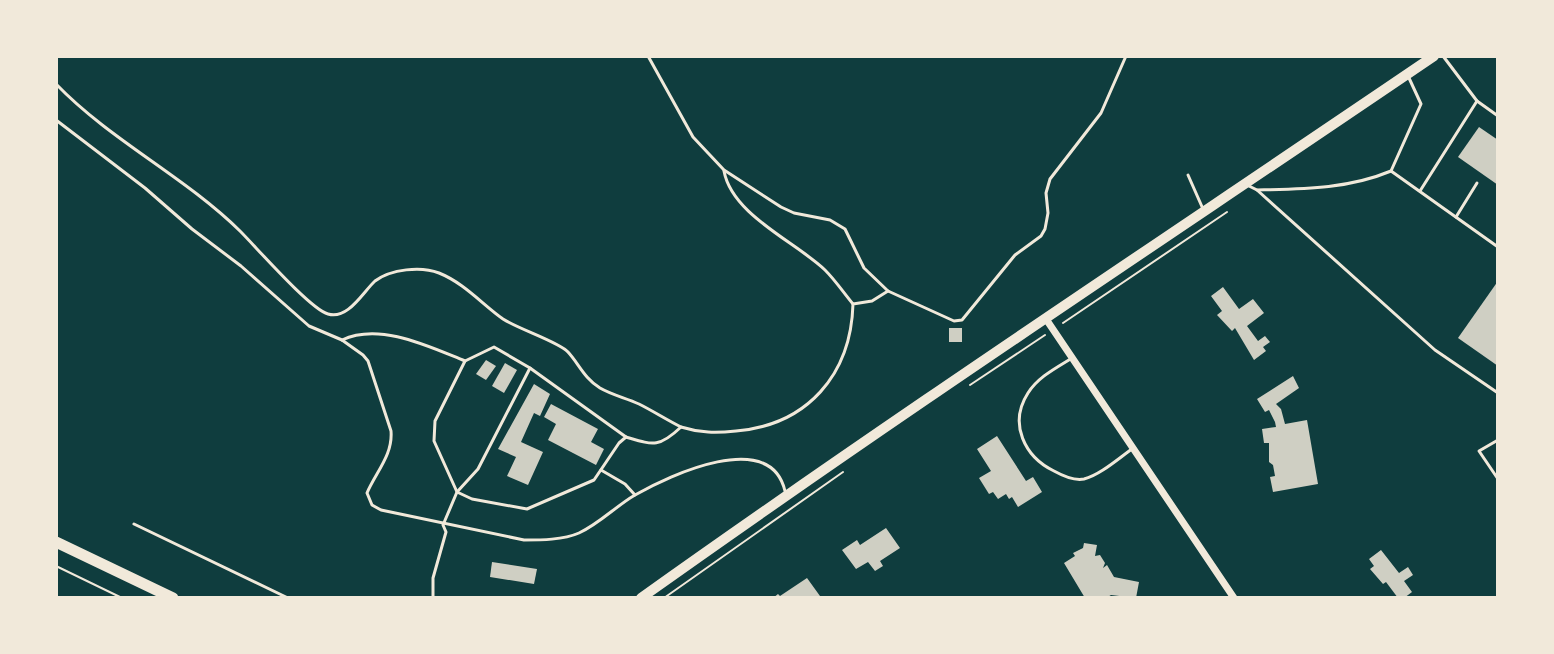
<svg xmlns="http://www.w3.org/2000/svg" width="1554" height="654" font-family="Raleway,sans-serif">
  <rect width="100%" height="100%" fill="#0f3d3e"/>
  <!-- building -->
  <g fill="#cfcfc3">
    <polygon points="1479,127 1498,140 1498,185 1458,157"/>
    <polygon points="1498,281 1498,366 1458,338"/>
    <polygon points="1223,287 1239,309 1253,299 1264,313 1247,326 1258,341 1265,336 1270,342 1263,347 1266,351 1254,360 1235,328 1232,331 1217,315 1222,311 1211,296"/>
    <rect x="949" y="328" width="13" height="14"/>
    <polygon points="486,360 496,366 486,380 476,374"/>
    <polygon points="505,363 517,370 504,393 492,386"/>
    <polygon points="1293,376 1299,388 1276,404 1281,409 1285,424 1307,420 1318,484 1273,492 1270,477 1275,476 1273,465 1269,462 1269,443 1264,443 1262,429 1276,427 1275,422 1269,410 1265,412 1257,399"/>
    <polygon points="534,384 550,394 540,416 534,413 521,442 543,452 528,485 507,476 516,457 498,449"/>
    <polygon points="551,404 598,429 591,442 604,449 596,465 548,440 556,424 544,417"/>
    <polygon points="997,436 1026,481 1033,477 1042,492 1018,507 1012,497 1009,499 1006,494 998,499 993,492 989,494 979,478 991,471 977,449"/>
    <polygon points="886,528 900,548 880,561 883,566 875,571 868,562 856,569 842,550 857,540 860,545"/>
    <polygon points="1084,543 1097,545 1095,556 1100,555 1105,563 1103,568 1107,565 1114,577 1139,582 1136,598 1111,595 1106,598 1085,598 1064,563 1075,556 1073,553 1083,548"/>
    <polygon points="1381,550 1399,573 1408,567 1413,575 1404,581 1412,592 1404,598 1398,598 1386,582 1383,584 1370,569 1374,566 1369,559"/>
    <polygon points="492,562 537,569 534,584 490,577"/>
    <polygon points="807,578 820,596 817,598 773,598 778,594 780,596"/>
  </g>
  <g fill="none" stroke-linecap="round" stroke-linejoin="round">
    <!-- path -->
    <g stroke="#f1e9da" stroke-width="2">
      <polyline points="1063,323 1227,212"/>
      <polyline points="970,385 1045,335"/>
      <polyline points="56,566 122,598"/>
      <polyline points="664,598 843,472"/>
    </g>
    <!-- service -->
    <g stroke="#f1e9da" stroke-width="3">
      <polyline points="648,56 693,137 724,170 781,207 794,213 830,220 845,229 864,268 888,291"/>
      <path d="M56,84C111,141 184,176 240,231C257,248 310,309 328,314C348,320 363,292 375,281C391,269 421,266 439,273C464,283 482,304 503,319C518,329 559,342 568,352C579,364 584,378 600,388C612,395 626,398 639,404C653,411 667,420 681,427"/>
      <polyline points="1477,101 1498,116"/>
      <path d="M56,120L145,188L192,229L241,266L309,326L342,340L363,355L368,361L391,431C393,455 376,472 367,493L372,505L381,510L524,540C541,540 563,540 579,533C599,524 616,506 635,495C670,475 770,428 785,491"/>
      <path d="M724,171C732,215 796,242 825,270C835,280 844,293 853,304"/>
      <polyline points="1391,171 1498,247"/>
      <polyline points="1188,175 1203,209"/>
      <path d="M1249,186L1257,190C1303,189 1348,189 1391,171L1421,104L1409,78"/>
      <polyline points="1257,190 1435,350 1498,393"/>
      <polyline points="1420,191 1477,101 1443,56"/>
      <polyline points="1456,217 1477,183"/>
      <path d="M342,340C380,322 430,347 465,361"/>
      <polygon points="494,347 530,368 626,437 619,443 594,480 527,509 472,499 457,492 434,441 435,421 465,361"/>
      <path d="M1072,358C1056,368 1038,377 1028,393C1008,424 1025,457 1054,471C1063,476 1074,481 1084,479C1100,475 1119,458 1132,449"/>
      <path d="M626,437C653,445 659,448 681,427C700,433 716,433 736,431C807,425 851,375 853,304L872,301L888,291L954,321L962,320L1015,255L1041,236L1045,229L1048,213L1046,193L1050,179L1101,113L1126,56"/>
      <polyline points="1498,440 1479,451 1498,479"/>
      <polyline points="601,470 625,484 635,495"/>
      <polyline points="134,524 288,598"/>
      <polyline points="433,598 433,578 446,532 443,525 457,492 478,469 530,368"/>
    </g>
    <!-- minor -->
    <polyline stroke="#f1e9da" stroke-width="7" points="1046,319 1234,598"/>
    <!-- secondary -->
    <path stroke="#f1e9da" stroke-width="10" d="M641,598C902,412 1169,236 1434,56"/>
    <!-- primary -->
    <polyline stroke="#f1e9da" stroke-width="11" points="56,542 173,598"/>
  </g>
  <!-- border -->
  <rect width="1554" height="654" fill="none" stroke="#f1e9da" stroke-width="116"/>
</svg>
